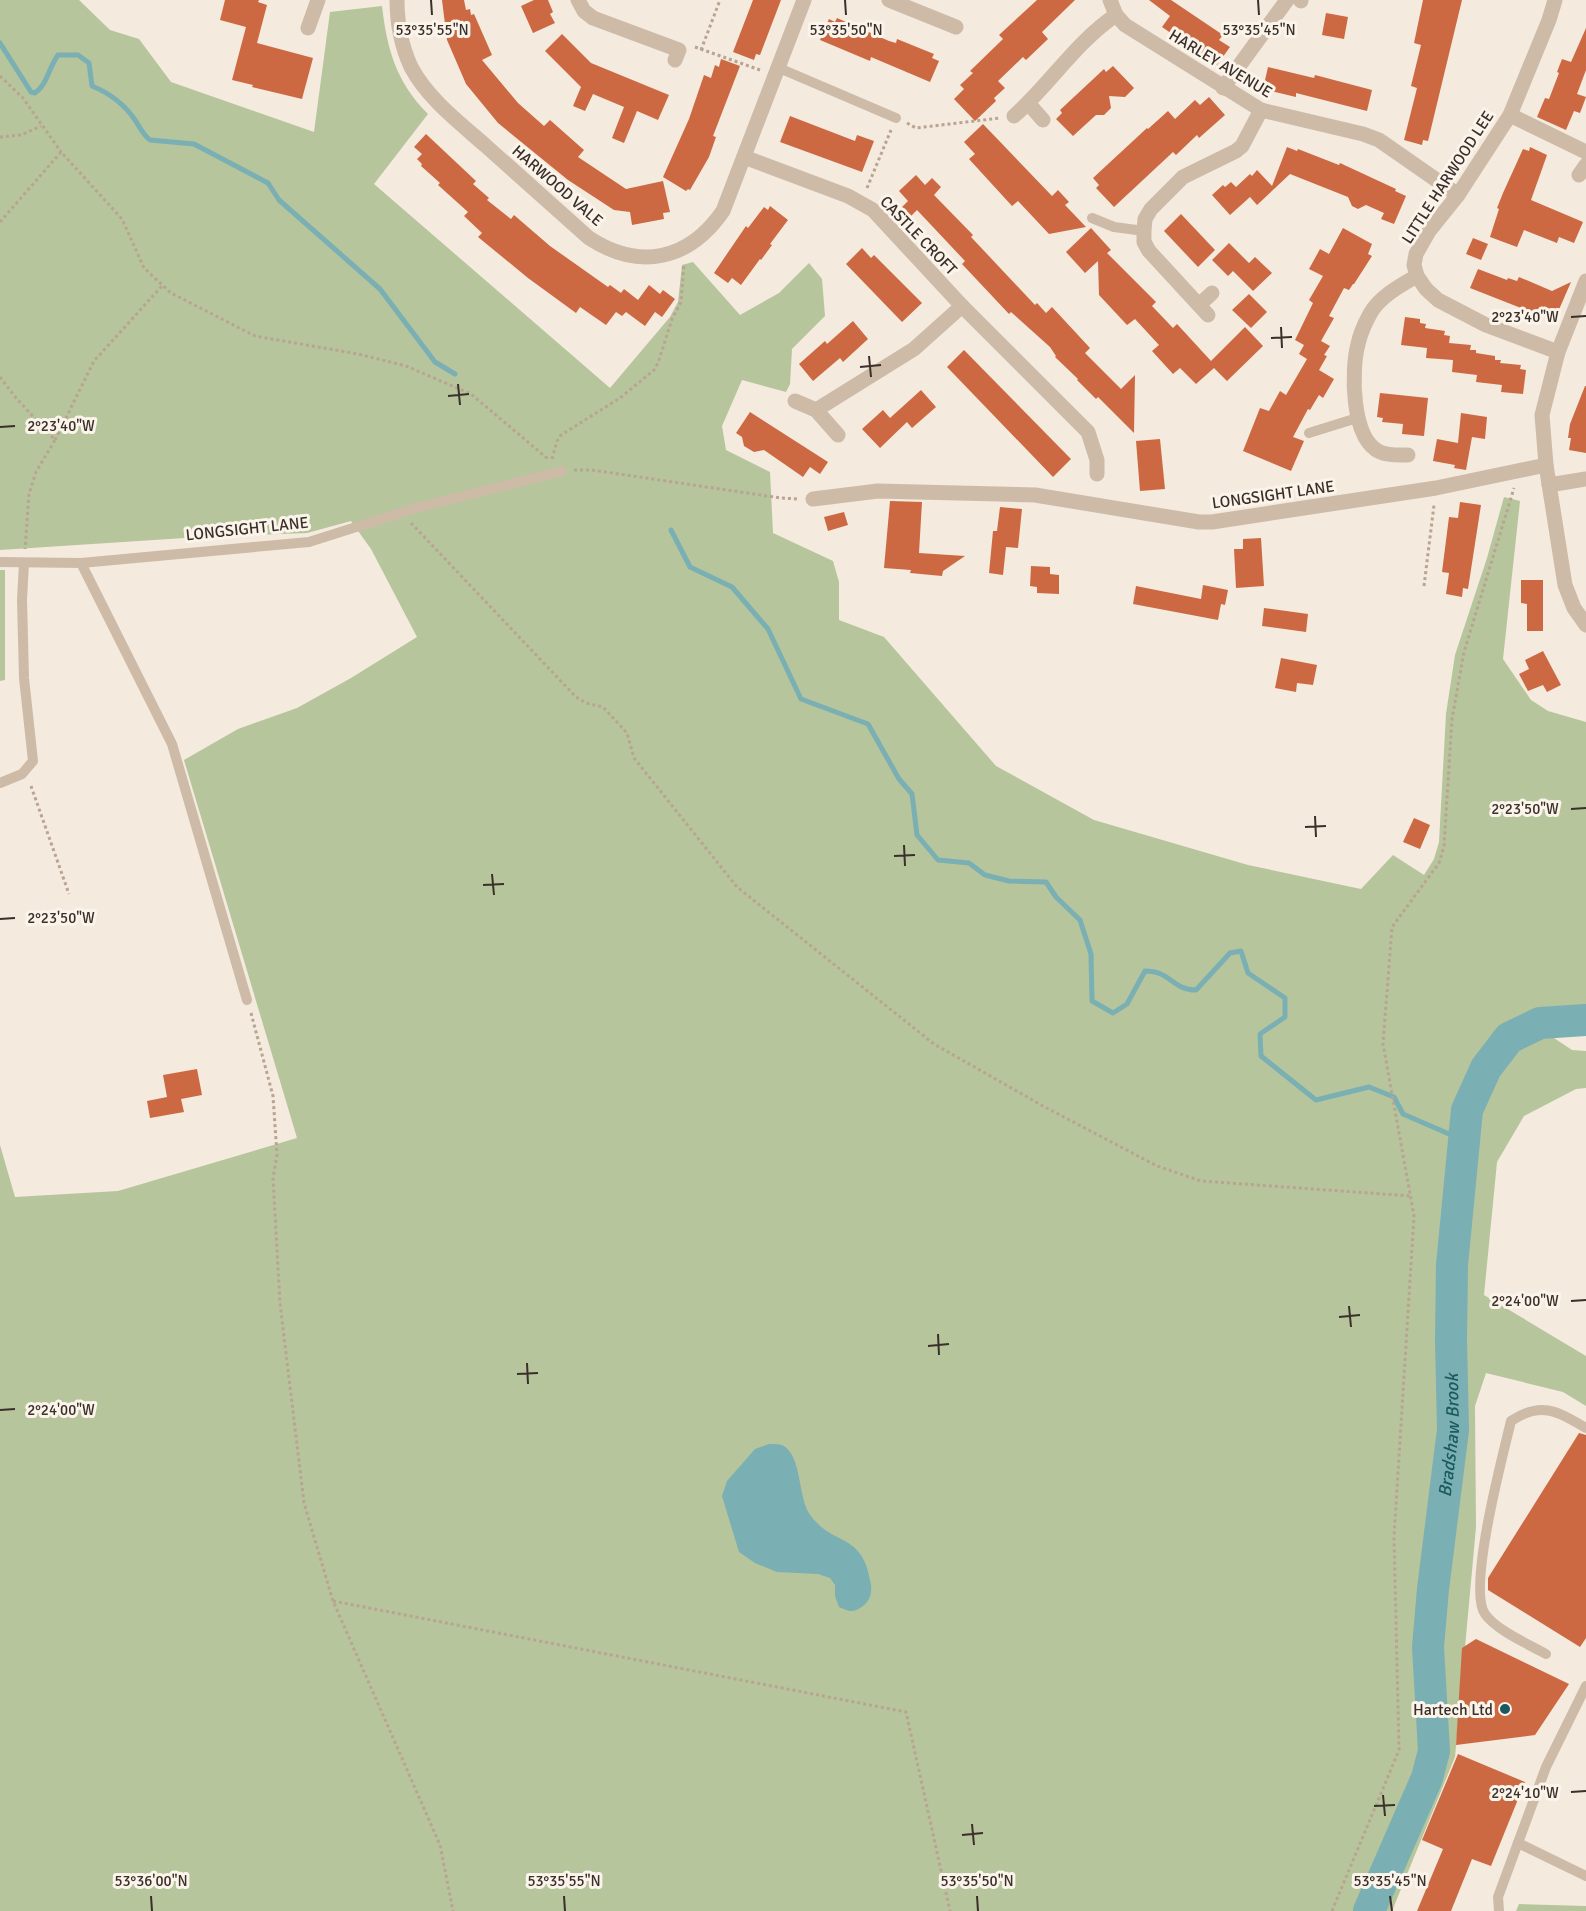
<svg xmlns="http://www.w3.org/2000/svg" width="1586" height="1911" font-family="Signika,sans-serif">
  <rect width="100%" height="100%" fill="#f4eade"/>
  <!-- green -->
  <g fill="#b6c59c">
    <path d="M0,0H79L110,30L139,39L171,82L314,132L330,12L382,6C387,49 396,82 428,114L374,184L610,388L670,317L678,302L682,265L693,262L740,315L779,293L809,263L822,279L825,316L792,349L790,384L786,392L742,380L722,426L726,450L770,472L773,533L833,561L839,582V620L884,637L996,766L1094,820L1248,865L1361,889L1393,855L1424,875L1434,859L1439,842L1446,714L1455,655L1487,558L1504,497L1520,501L1503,659L1531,700L1548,711L1586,722V1007L1572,1006L1530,1022L1572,1050L1586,1051V1088L1576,1089L1524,1116L1497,1162L1484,1295L1586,1356V1406L1563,1392L1486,1373L1475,1406L1476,1527L1455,1757L1392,1911H0V1145L15,1197L118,1191L297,1138L184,760L238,729L297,708L351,678L417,637L371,549L351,521L307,533L200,537L0,550Z"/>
    <polygon points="0,570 5,570 5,680 0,681"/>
    <polygon points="1519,1904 1586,1906 1586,1911 1516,1911"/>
  </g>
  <!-- water -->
  <path fill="#7aafb3" d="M769,1444C773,1444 779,1444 782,1445C803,1455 797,1499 811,1516C835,1548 863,1531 871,1585C872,1595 869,1603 860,1608C853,1613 847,1611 839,1607L835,1596V1585L830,1578L818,1574L777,1572L755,1563L739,1552L722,1496L727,1481L755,1449Z"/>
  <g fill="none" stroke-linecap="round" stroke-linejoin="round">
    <!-- stream -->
    <g stroke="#7aafb3" stroke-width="5">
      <path d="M0,43L31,92L35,93C47,85 49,67 58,55H78L89,63L92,86C109,93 125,105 135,120C140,127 142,134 150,140L194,144L268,183L279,200L380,289L435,362L455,374"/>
      <path d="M671,530L690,567L732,587L768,629L801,699L868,724L899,779L912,794L917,835L938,860L969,863L985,875L1009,881L1046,882L1056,897L1080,920L1091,954L1092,1001L1113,1013L1127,1004L1145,971C1171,971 1172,990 1196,990L1230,953L1241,951L1248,973L1285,998V1017L1260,1034L1261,1056L1316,1100L1369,1087L1394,1097L1403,1114L1463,1140"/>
    </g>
    <!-- river -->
    <path stroke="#7aafb3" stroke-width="32" id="s1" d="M1369,1911L1427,1778L1434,1751L1428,1647L1433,1589L1453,1430L1451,1340L1452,1265L1467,1110L1486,1068L1509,1038L1540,1023L1586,1020"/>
  </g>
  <!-- building -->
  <g fill="#cd6942">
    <polygon points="225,0 259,0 258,2 267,5 257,43 313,58 302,99 252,87 253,85 232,80 246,27 220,20"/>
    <polygon points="442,0 464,0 466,10 470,9 471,15 474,14 492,55 482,60 518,103 544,126 550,120 584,150 578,157 626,189 663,181 670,212 663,213 664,219 632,225 630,212 614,210 568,180 498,123 466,84 447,40"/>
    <polygon points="534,0 548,0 553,12 550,14 555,23 533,33 521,6"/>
    <polygon points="753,0 781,0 760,55 756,54 754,60 733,52"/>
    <polygon points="1037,0 1075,0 1042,32 1048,39 1026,60 1023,57 998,81 1005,88 994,98 996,101 975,121 954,99 964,89 960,85 973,73 970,71 1003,39 999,35"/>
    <polygon points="1149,0 1171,0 1223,35 1219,40 1230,47 1217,65 1162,27 1170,16"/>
    <polygon points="1423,0 1462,0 1428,141 1423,140 1422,145 1404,140 1417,88 1411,86 1421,45 1414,43"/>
    <polygon points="1326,13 1348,17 1344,39 1322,35"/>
    <polygon points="837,18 889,41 896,43 897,39 934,54 932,58 939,61 930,82 871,57 870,61 820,40 829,19 835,22"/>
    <polygon points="1586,28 1586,70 1577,94 1586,97 1580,113 1574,111 1566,130 1537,117 1545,98 1549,99 1559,73 1557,72 1562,59 1571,62"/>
    <polygon points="562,34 591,63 669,95 658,120 637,111 624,143 612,138 624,107 593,94 585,111 573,106 581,87 545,51"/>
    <polygon points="721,59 740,66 713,136 716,137 709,157 690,190 688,189 686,191 663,177 689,119 704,75 711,78 715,65 719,67"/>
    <polygon points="1113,66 1134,88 1125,97 1109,96 1111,108 1104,115 1096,115 1073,136 1056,119 1062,113 1060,110 1104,69 1106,72"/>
    <polygon points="1268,67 1314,78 1315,75 1372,90 1367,111 1296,93 1296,97 1263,89"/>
    <polygon points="1209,97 1225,115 1199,138 1197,135 1176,155 1173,152 1114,207 1096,188 1099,185 1093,178 1147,128 1148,129 1168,111 1175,119 1195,100 1200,105"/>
    <polygon points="790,116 855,141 857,135 874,141 862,172 780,142"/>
    <polygon points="983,124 1052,196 1058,190 1069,202 1065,205 1086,227 1049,234 1018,201 1012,206 969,159 975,154 964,142"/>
    <polygon points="426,134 476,181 473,184 489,198 487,200 511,219 514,215 550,246 608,287 610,285 621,293 624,289 638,300 649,285 660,294 663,290 675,299 662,317 655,312 645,326 626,312 622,316 616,312 606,325 580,307 576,313 528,278 478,237 482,233 464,216 468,212 438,185 440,183 421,166 422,164 417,159 422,154 414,147"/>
    <polygon points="1287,147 1297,151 1298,149 1339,165 1340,163 1396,189 1395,191 1406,196 1394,224 1381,219 1384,213 1366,205 1358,209 1352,206 1348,197 1290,174 1257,205 1250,197 1230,215 1212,195 1223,185 1225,187 1231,182 1236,187 1250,174 1252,176 1257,170 1272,186"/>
    <polygon points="1530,147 1547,155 1531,200 1583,222 1574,243 1559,237 1557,243 1524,230 1517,247 1490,237 1499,209 1497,208 1503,193 1523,149 1529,151"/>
    <polygon points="916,175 925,185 932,178 941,187 934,195 973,235 971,237 1035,305 1037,303 1046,313 1052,307 1090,348 1085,353 1121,389 1135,375 1134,433 1098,397 1096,399 1077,380 1078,379 1055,357 1056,356 1050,347 1011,312 1009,314 962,264 965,261 917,210 911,216 902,207 908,201 899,191"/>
    <polygon points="770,206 788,220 770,244 772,245 761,260 760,259 741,285 732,278 728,283 714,273 746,226 748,228 764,207 768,210"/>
    <polygon points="1181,214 1215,250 1198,267 1164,231"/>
    <polygon points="1091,228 1111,250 1107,253 1156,302 1152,306 1173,328 1177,324 1211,361 1245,327 1263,346 1227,381 1214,368 1196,384 1180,368 1173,374 1152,351 1159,345 1135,319 1127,325 1099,295 1098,261 1085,273 1066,252"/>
    <polygon points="1343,228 1372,244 1368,254 1372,256 1354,284 1353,284 1349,290 1344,288 1329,316 1334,318 1321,341 1330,346 1324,355 1327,356 1319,370 1334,379 1323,398 1319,395 1310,410 1308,409 1293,437 1304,441 1291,471 1243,451 1260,408 1269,411 1280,391 1286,395 1307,359 1299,354 1304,345 1295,340 1313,303 1309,300 1323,276 1309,269 1320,249 1329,254"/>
    <polygon points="1473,238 1488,244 1481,260 1466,254"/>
    <polygon points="1229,243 1249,263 1255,257 1272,273 1253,291 1233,271 1228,276 1212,260"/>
    <polygon points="862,248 871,258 874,255 922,303 902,322 846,264"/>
    <polygon points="1478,269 1507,280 1508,278 1517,281 1519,277 1552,291 1571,282 1554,321 1470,288"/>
    <polygon points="1249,294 1267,312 1251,328 1232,310"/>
    <polygon points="1405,317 1420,319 1420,323 1426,324 1425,328 1445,331 1444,335 1450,336 1449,343 1471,345 1470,350 1476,350 1476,353 1495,356 1495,360 1501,360 1500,363 1521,365 1520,369 1526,370 1523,394 1501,392 1502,385 1476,382 1477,375 1452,372 1453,360 1426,358 1427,348 1401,345"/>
    <polygon points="853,321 868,339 843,362 840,358 813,381 799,364 825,341 827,344"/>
    <polygon points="964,350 1071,459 1053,477 947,367"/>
    <polygon points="1585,386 1586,386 1586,453 1569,450 1571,438 1568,438 1570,424"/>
    <polygon points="921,390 936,407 912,428 907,422 880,448 862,429 883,410 890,418"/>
    <polygon points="1380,393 1428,398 1424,436 1402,434 1403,424 1382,422 1383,418 1377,417"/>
    <polygon points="750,412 828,462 820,474 810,467 803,477 764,450 754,452 744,446 742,437 736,433"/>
    <polygon points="1461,413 1487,417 1485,439 1472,437 1466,470 1454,468 1455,465 1433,461 1437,439 1458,443"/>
    <polygon points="1160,439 1165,489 1140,491 1136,441"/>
    <polygon points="890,501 922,502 919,553 965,556 943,571 942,576 910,573 911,570 884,568"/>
    <polygon points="1460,502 1481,505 1468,589 1463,588 1462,597 1446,594 1449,573 1442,572 1449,517 1458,518"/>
    <polygon points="1000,507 1022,509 1018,548 1006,547 1003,575 989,573 993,531 997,531"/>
    <polygon points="844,512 848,525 828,531 824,517"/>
    <polygon points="1261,538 1264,586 1236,588 1234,549 1243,549 1243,539"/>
    <polygon points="1031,566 1050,567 1050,574 1059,575 1059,594 1037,593 1037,587 1030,586"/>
    <polygon points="1521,580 1543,580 1543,631 1527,631 1527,604 1521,603"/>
    <polygon points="1203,585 1228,590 1225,605 1221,604 1218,620 1133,604 1136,586 1201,599"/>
    <polygon points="1264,608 1308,614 1306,632 1262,626"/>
    <polygon points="1543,651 1561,685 1547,692 1543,685 1528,691 1519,674 1529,669 1525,660"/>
    <polygon points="1281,658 1317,665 1313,685 1297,683 1296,692 1275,688"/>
    <polygon points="1414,818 1430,825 1420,849 1403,842"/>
    <polygon points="197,1069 202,1095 181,1099 184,1112 150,1118 147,1101 167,1097 163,1075"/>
    <polygon points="1579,1433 1586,1435 1586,1638 1580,1647 1488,1590 1488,1578"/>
    <polygon points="1476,1639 1569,1684 1535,1735 1456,1745 1462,1648"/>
    <polygon points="1458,1754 1525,1782 1491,1866 1472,1859 1451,1911 1417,1911 1443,1849 1422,1840"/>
  </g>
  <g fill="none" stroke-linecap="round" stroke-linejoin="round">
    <!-- path -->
    <g stroke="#b9a492" stroke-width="3" stroke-dasharray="3 3" stroke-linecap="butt">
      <polyline points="695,47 760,70"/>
      <polyline points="701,50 720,0"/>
      <polyline points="0,76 23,98 61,152"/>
      <polyline points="907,123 916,128 1000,118"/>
      <polyline points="0,137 21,135 41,126"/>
      <polyline points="867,188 891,130"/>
      <polyline points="0,222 61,152 122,219 144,268 171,293 255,336 358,354 406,366 471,394 548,459"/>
      <polyline points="0,377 16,398 55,440 36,472 29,494 25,549"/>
      <polyline points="55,440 94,361 162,286"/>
      <polyline points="552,459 557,441 561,435 620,398 654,370 658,363 672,319 681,302 684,264"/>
      <polyline points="574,470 592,470 781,498 799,499"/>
      <polyline points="411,523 576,697 586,703 603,707 627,733 634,758 737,887 934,1044 1043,1106 1157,1166 1201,1181 1411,1196"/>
      <polyline points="1424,586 1434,505"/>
      <polyline points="31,786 69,894"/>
      <polyline points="251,1013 273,1096 277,1155 273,1178 280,1303 304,1503 333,1601 440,1845 453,1911"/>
      <polyline points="333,1601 906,1712 950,1911"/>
      <polyline points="1332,1911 1399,1750 1394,1537 1414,1216 1383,1044 1392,927 1439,863 1444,846 1452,719 1464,652 1514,488"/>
    </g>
    <!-- service -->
    <g stroke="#cdbba8" stroke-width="10">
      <polyline points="779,68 896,118"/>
      <polyline points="1092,218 1114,227 1144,231"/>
      <polyline points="1309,433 1357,418"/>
      <polyline points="0,562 81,563 309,542 416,508 562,471"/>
      <polyline points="81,563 172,744 247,1000"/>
      <polyline points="0,783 22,774 33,761 24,678 22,600 24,563"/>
      <path d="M1546,1654C1528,1644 1496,1630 1485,1614C1467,1589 1503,1455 1511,1421C1541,1401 1557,1411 1586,1428"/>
      <polyline points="1518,1843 1586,1876"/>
      <polyline points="1499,1911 1498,1897 1546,1767 1586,1686"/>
    </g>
    <!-- minor -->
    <g stroke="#cdbba8" stroke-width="15">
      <path d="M397,0C397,24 401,45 411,67C428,99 460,123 486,146C521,177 555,208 589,238C640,271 689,260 723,211L804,0"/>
      <polyline points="578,0 584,11 593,18 679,50 675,60"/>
      <polyline points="889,0 956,27"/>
      <polyline points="1110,0 1116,15 1125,25 1261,110 1363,134 1379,140 1458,195"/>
      <polyline points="1300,0 1301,1"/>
      <polyline points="1555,0 1549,20 1510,115 1458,195 1429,231 1416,254 1414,265 1417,276 1426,289 1438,300 1486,325 1558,352"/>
      <polyline points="308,28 318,0"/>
      <polyline points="1223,88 1287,0"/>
      <polyline points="1028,103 1043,120"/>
      <polyline points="1510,115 1586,152"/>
      <path d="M1014,116C1050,84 1076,42 1116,15"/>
      <polyline points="744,157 848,196 873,210 962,306 1088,432 1097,460 1097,474"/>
      <polyline points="1579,175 1586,165"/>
      <polyline points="1586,281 1558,352 1542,415 1546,465 1565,585 1574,608 1586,625"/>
      <polyline points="1199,305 1212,293"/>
      <polyline points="1208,315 1149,251 1144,242 1144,231 1145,219 1151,209 1183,177 1236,151 1242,146 1261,110"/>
      <polyline points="795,401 816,410 838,435"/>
      <polyline points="816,410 914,349 962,306"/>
      <path d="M1408,455C1399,455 1389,456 1380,452C1351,439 1351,370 1358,344C1360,335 1365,323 1370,314C1379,297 1401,285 1417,276"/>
      <polyline points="1549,485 1586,479"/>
      <polyline points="813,499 878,491 1035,495 1199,522 1212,522 1436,488 1546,465"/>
    </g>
  </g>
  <!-- ticks -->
  <path fill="none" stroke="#3a2f29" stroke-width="2" d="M431,0L432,15M845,0L846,15M1258,0L1259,15M1571,317L1586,316M1281,327L1282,348M1271,338L1292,337M869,356L871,377M860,367L881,365M458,384L460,405M448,396L469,394M0,427L15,426M1571,809L1586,808M1315,816L1316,837M1305,827L1326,826M904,845L905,866M894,856L915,855M492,874L494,895M483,885L504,884M0,919L15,918M1571,1301L1586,1300M1349,1306L1351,1327M1339,1317L1360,1315M938,1334L939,1355M928,1346L949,1344M527,1363L528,1384M517,1374L538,1373M0,1410L15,1409M1571,1792L1586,1791M1383,1795L1385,1816M1374,1806L1395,1805M972,1824L974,1845M962,1835L983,1833M151,1896L152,1911M564,1896L565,1911M977,1896L978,1911M1390,1896L1392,1911"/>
  <!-- markers -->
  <circle fill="#1b585f" stroke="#fbf4eb" stroke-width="2" cx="1505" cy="1709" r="6"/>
  <g text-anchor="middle" stroke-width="6" stroke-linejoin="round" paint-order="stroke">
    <!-- street labels -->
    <g font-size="16" fill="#3a2f29" stroke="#fbf4eb">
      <text transform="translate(1221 63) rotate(31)" y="6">HARLEY AVENUE</text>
      <text transform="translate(1447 177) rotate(-57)" y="6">LITTLE HARWOOD LEE</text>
      <text transform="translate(558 185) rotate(41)" y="6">HARWOOD VALE</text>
      <text transform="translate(919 235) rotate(46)" y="6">CASTLE CROFT</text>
      <text transform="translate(1273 494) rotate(-8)" y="6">LONGSIGHT LANE</text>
      <text transform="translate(247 528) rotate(-6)" y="6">LONGSIGHT LANE</text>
    </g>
    <!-- poi labels -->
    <g font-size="16" fill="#3a2f29" stroke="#fbf4eb" text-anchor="end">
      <text x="1493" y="1715">Hartech Ltd</text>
    </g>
    <!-- water labels -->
    <g font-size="18" font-style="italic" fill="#1b585f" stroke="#fbf4eb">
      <text dy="6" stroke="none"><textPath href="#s1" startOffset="490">Bradshaw Brook</textPath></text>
    </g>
  </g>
  <g font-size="15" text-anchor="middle" fill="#3a2f29" stroke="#fbf4eb" stroke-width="6" stroke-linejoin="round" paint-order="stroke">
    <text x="432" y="35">53°35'55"N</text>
    <text x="846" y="35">53°35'50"N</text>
    <text x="1259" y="35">53°35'45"N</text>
    <text x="1525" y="322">2°23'40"W</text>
    <text x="61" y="431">2°23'40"W</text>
    <text x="1525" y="814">2°23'50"W</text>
    <text x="61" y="923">2°23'50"W</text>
    <text x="1525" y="1306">2°24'00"W</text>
    <text x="61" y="1415">2°24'00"W</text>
    <text x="1525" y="1798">2°24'10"W</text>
    <text x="151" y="1886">53°36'00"N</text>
    <text x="564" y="1886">53°35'55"N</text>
    <text x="977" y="1886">53°35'50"N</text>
    <text x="1390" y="1886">53°35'45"N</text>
  </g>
</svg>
